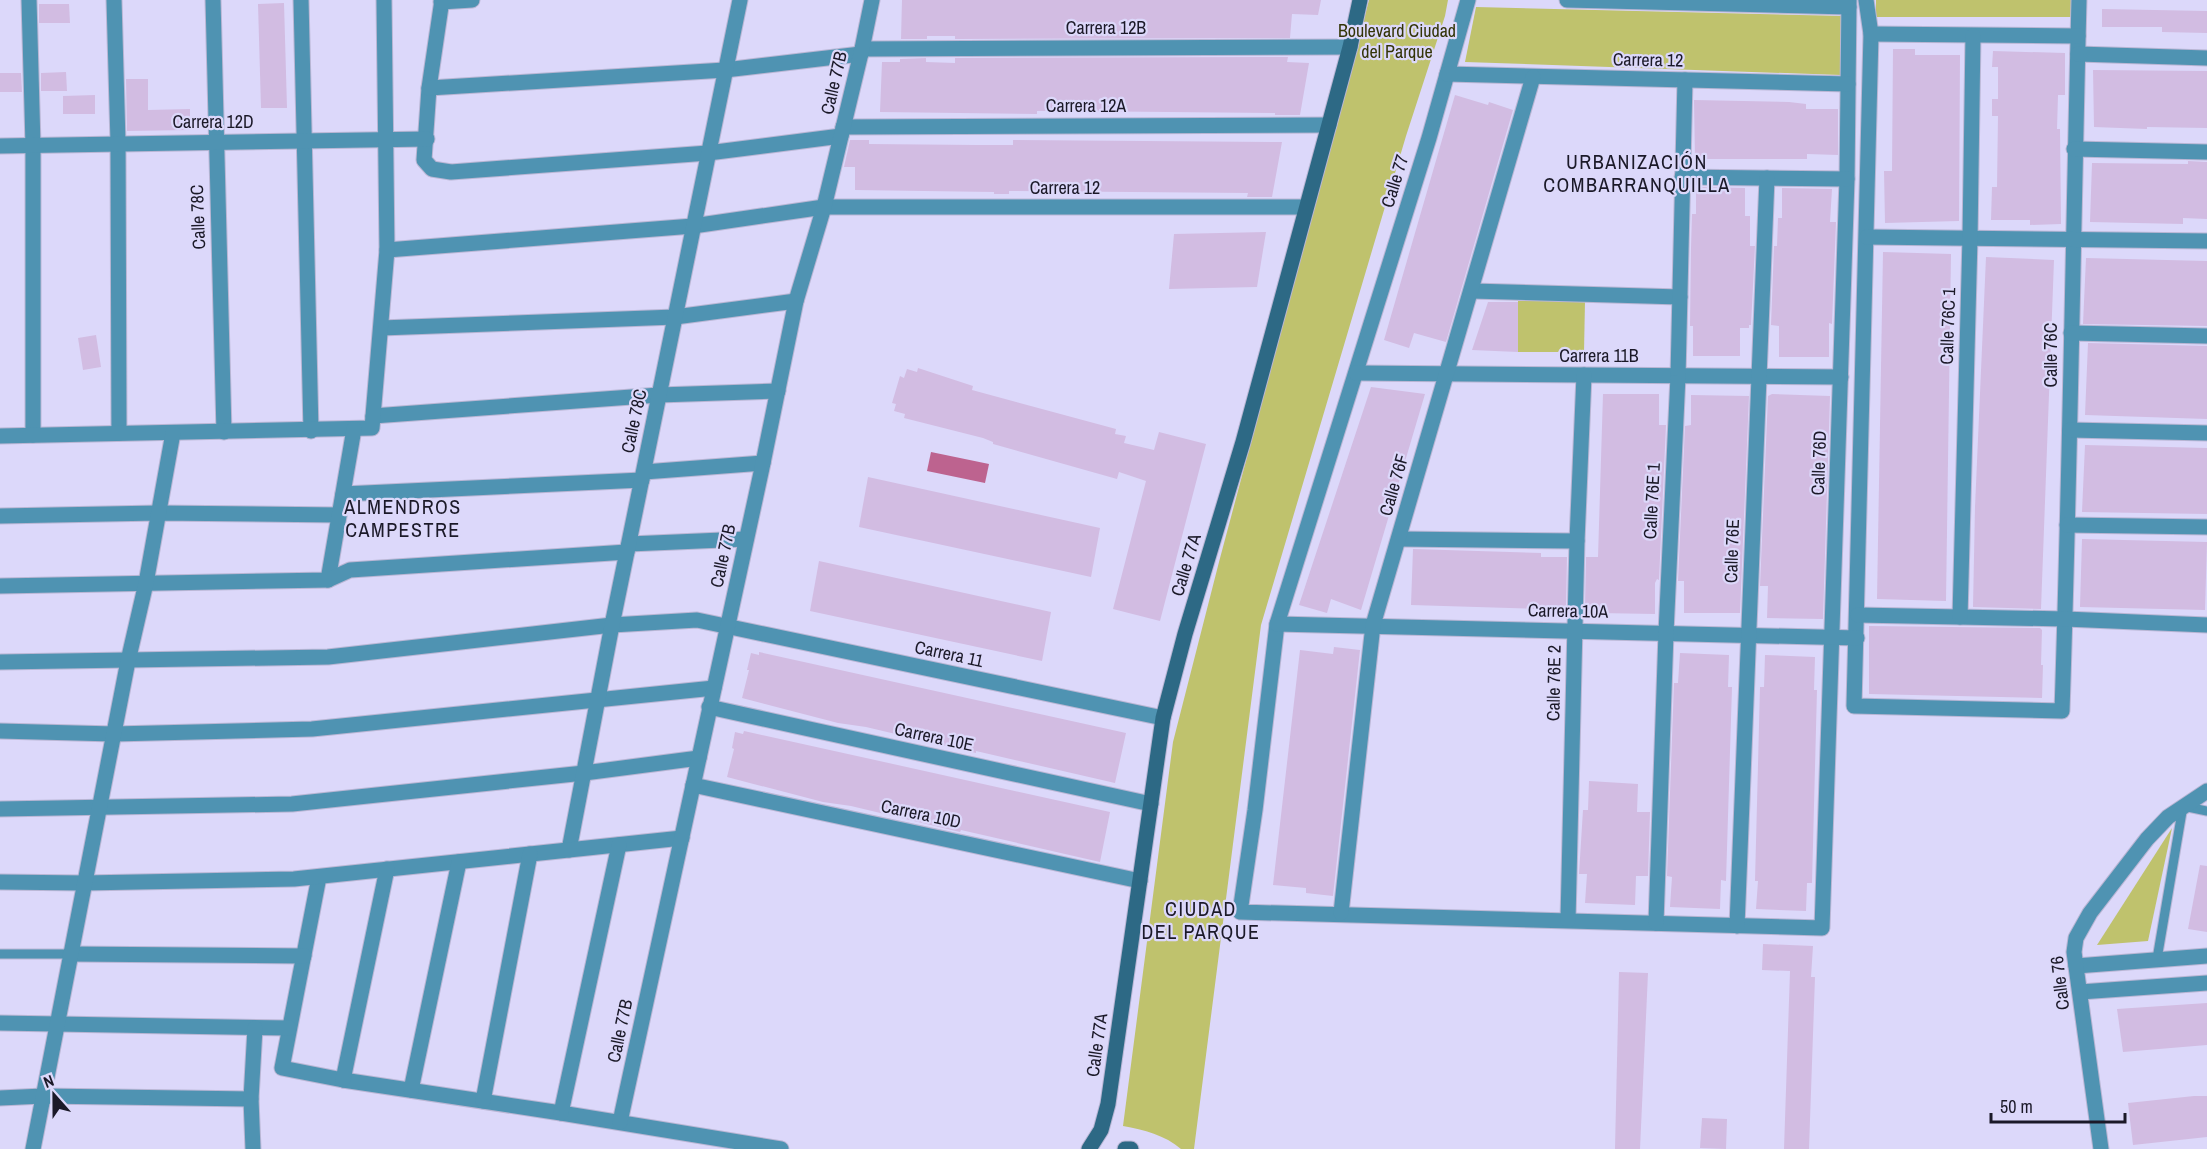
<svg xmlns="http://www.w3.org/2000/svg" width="2207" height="1149" font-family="'Archivo Narrow',sans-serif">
  <rect width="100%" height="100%" fill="#dcd8fa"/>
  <!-- green -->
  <g fill="#bfc26d">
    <path d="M1369,0H1448L1445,16L1406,136L1261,625L1194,1149H1181C1165,1135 1144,1130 1123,1126L1173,742L1219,562Z"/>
    <rect x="1876" y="0" width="195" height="17"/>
    <polygon points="1476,7 1843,16 1841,75 1465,62"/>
    <polygon points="1518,301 1585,301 1584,352 1518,352"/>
    <polygon points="2172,828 2148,941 2097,945"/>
  </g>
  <!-- water -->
  <polygon fill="#bd638f" points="931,452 989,464 985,483 927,471"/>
  <!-- building -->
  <g fill="#d2bce2">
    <polygon points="902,0 1321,0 1318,15 1292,14 1290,38 955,39 955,36 927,36 927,39 901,39"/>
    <polygon points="284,3 287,108 261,108 258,4"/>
    <polygon points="39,4 69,4 70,23 39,23"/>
    <polygon points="2102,9 2207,11 2207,33 2162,32 2162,27 2102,27"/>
    <polygon points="1893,49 1915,49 1915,55 1960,55 1959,221 1885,223 1884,171 1892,171"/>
    <polygon points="1993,51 2065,53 2065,95 2058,95 2057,129 2060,129 2061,224 2030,225 2030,220 1991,220 1992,187 1997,187 1998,116 1992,116 1992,99 1998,99 1998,67 1992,67"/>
    <polygon points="1288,57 1287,62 1309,63 1300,115 1275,115 1275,113 1065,111 1037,111 1037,114 880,112 882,62 900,62 900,59 926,58 926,62 955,63 955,58"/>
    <polygon points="2093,70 2207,71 2207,128 2147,127 2147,129 2094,127"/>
    <polygon points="66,72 67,91 41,91 41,73"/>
    <polygon points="0,73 21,73 22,92 0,92"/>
    <polygon points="126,79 148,79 148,110 190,109 190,130 127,131"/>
    <polygon points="95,95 95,114 63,114 63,96"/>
    <polygon points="1455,95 1488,105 1489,102 1513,110 1446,342 1414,333 1409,348 1384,340"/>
    <polygon points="1694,100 1789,102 1806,104 1806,109 1838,109 1838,155 1807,154 1807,159 1695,159"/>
    <polygon points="850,140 869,140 869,144 976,145 1013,145 1013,140 1282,142 1272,197 1247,197 1248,193 1009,191 1009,194 994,194 994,192 855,190 855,167 844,167"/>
    <polygon points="2188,161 2207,162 2207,219 2183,218 2183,224 2090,222 2092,163 2188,164"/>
    <polygon points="1696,187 1745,188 1745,216 1750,216 1750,246 1755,246 1751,325 1749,325 1749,328 1740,328 1740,356 1693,356 1693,326 1690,326 1691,248 1692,214 1696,214"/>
    <polygon points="1782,188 1832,189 1830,222 1836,222 1832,324 1829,323 1829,357 1779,357 1779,326 1771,325 1774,246 1777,246 1778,218 1782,218"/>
    <polygon points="1266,232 1257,287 1169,289 1174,234"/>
    <polygon points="1883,252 1951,254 1946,601 1877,599"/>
    <polygon points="1986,257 2054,260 2041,609 1973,607 1975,507"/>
    <polygon points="2086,258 2207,261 2207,326 2083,324"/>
    <polygon points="1488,302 1518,302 1518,352 1472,350"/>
    <polygon points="96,335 101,367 83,370 78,338"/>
    <polygon points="2088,343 2207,346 2207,419 2085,415"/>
    <polygon points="918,368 973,386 972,390 1116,429 1115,434 1126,436 1124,443 1154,450 1159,432 1206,444 1160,621 1113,609 1146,481 1119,472 1117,479 993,444 993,442 983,438 904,418 905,414 894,411 896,404 892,403 900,376 904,378 907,369 917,372"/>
    <polygon points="1371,387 1425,394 1361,610 1331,599 1327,613 1299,605"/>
    <polygon points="1603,394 1659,394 1659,425 1666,425 1659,580 1657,579 1655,583 1655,614 1598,613 1598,606 1585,606 1586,557 1598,557"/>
    <polygon points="1772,394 1830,396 1823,619 1767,618 1768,586 1760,586 1768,396"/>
    <polygon points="1691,395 1749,396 1740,613 1684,613 1684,581 1678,581 1685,426 1691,425"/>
    <polygon points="2085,445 2207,448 2207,514 2082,512"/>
    <polygon points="868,477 1100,528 1091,577 859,527"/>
    <polygon points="2082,539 2207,542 2205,610 2080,607"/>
    <polygon points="1413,549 1541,553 1541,557 1567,557 1566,606 1540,606 1540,609 1411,605"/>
    <polygon points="819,561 1051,612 1042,661 810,611"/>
    <polygon points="1869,626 2040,628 2042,630 2041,665 2043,665 2042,698 1869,694"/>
    <polygon points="1334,647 1360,650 1333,896 1306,893 1306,888 1273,885 1300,650 1333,654"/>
    <polygon points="759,652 1126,733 1115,783 976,751 976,753 866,727 838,723 742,698 749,670 747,670 751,653 759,655"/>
    <polygon points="1680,653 1729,655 1728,687 1732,687 1726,881 1721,880 1720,909 1670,907 1672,877 1667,876 1674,683 1678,683"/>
    <polygon points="1765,655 1815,657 1814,690 1817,690 1812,883 1807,883 1806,911 1756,909 1758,881 1755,881 1760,687 1764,687"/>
    <polygon points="744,731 1110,812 1100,862 961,830 960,832 851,806 823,802 727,777 734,749 732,748 735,732 743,734"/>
    <polygon points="1589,781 1638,784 1637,812 1650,812 1648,876 1636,876 1635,905 1585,903 1587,874 1579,874 1583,810 1588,810"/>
    <polygon points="2200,865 2207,866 2207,932 2188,929"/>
    <polygon points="1763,944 1813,946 1811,977 1815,977 1809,1149 1784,1149 1790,971 1762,970"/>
    <polygon points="1619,972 1648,973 1640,1149 1615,1149"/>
    <polygon points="2207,1003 2207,1045 2123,1052 2117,1009"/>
    <polygon points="2194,1096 2207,1096 2207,1137 2133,1145 2128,1103"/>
    <polygon points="1702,1118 1727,1119 1726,1149 1700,1148"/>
  </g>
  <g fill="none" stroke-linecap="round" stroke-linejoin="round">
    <defs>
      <g id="lane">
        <polyline points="0,954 70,954"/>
        <polyline points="2157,959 2183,806 2207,811"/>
      </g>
      <g id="street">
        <polyline points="29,0 33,145 33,435"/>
        <polyline points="114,0 118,142 119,433"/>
        <polyline points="213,0 224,432"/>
        <polyline points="301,0 311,431"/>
        <polyline points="442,0 429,88 424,160 432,169 451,172 708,153 841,136"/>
        <polyline points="1468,0 1429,138 1277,624 1255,810 1240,912 1822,928 1847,179 1849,0"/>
        <polyline points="1567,0 1849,7"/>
        <path d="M1866,0L1871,34L1854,706L2062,711C2070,474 2073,237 2079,0"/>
        <polyline points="441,2 472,0"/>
        <polyline points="1871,34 2078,36"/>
        <polyline points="862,49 1350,47"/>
        <polyline points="2078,54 2207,58"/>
        <polyline points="1447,74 1848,84"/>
        <polyline points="429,88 725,70 861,54"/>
        <polyline points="843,127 1329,125"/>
        <polyline points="0,146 427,139"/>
        <polyline points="2074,149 2207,152"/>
        <polyline points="1682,177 1847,179"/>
        <polyline points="1867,237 2207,241"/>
        <polyline points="387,250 693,226 824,207 1306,207"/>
        <polyline points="1472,291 1680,297"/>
        <polyline points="381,328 675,317 796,301"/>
        <polyline points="2071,333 2207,336"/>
        <polyline points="1356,373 1841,377"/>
        <polyline points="373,416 659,395 778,391"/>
        <polyline points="2070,430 2207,433"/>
        <polyline points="0,436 372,428 387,250 384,0"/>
        <polyline points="644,472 763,463"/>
        <polyline points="343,494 642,480"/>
        <polyline points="0,516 158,513 339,515"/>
        <polyline points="2067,525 2207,527"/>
        <polyline points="1399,539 1577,541"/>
        <polyline points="629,544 746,539"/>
        <polyline points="328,580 354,429"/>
        <polyline points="0,586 328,580 350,570 627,552"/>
        <polyline points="1858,615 2065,619 2207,625"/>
        <polyline points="1960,617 1970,238 1973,36"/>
        <polyline points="1277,624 1857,638"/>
        <polyline points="0,662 328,657 612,625 697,620 1163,718"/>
        <polyline points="709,707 1151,804"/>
        <polyline points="0,731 114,734 312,729 714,688"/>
        <polyline points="693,785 1140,881"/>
        <polyline points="0,809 292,804 584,773 699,758"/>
        <polyline points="569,850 612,625 740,0"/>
        <polyline points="319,877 282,1068 343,1080 561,1113 781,1149"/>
        <polyline points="0,882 84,883 294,879 682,838"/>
        <polyline points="1341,913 1373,625 1533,77"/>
        <polyline points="1568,920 1577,541 1584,375"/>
        <polyline points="1656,923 1666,633 1678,376 1685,80"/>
        <polyline points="1737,926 1767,178"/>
        <polyline points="70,954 304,956"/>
        <polyline points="2076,966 2207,956"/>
        <polyline points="2080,992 2207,983"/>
        <polyline points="0,1023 289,1028"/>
        <polyline points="343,1080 387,869"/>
        <polyline points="411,1090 459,862"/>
        <polyline points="0,1098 43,1096 251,1099"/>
        <polyline points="483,1101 530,854"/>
        <polyline points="561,1113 619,845"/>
        <polyline points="620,1122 762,468 796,301 824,207 862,49 872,0"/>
        <polyline points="33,1149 128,661 146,583 173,433"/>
        <polyline points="253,1149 251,1099 255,1028"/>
        <polyline points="2101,1149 2074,952 2076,938 2090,913 2147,839 2168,817 2207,791"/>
      </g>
      <g id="secondary">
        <polyline points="1089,1149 1101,1130 1108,1104 1163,718 1185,634 1243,442 1350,47 1360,0"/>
        <polyline points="1125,1149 1131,1149"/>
      </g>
    </defs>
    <!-- lane casing -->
    <use href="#lane" stroke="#b9b6d4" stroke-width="11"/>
    <!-- street casing -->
    <use href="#street" stroke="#b9b6d4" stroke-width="17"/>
    <!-- secondary casing -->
    <use href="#secondary" stroke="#b9b6d4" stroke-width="17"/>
    <!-- lane -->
    <use href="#lane" stroke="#4f93b2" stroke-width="9"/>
    <!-- street -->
    <use href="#street" stroke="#4f93b2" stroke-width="15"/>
    <!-- secondary -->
    <use href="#secondary" stroke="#2d6985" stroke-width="15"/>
  </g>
  <g text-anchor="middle" stroke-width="4.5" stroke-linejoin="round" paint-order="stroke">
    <!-- street labels -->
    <g font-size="18" fill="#1b1928" stroke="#dcd8fa">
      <text x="1106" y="34">Carrera 12B</text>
      <text transform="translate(1648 60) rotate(1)" y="6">Carrera 12</text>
      <text transform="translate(834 83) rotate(-77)" y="6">Calle 77B</text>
      <text x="1086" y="112">Carrera 12A</text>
      <text x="213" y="128">Carrera 12D</text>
      <text transform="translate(1395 181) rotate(-73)" y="6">Calle 77</text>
      <text x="1065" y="194">Carrera 12</text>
      <text transform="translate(198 217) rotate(-92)" y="6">Calle 78C</text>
      <text transform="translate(1948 326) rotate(-88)" y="6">Calle 76C 1</text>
      <text transform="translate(2051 355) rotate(-90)" y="6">Calle 76C</text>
      <text x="1599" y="362">Carrera 11B</text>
      <text transform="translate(634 421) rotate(-78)" y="6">Calle 78C</text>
      <text transform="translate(1819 463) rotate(-88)" y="6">Calle 76D</text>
      <text transform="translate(1394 485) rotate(-74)" y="6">Calle 76F</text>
      <text transform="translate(1652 501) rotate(-87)" y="6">Calle 76E 1</text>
      <text transform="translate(1732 551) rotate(-88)" y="6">Calle 76E</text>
      <text transform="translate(723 556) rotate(-78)" y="6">Calle 77B</text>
      <text transform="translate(1186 565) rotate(-73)" y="6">Calle 77A</text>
      <text transform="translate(1568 611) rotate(1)" y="6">Carrera 10A</text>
      <text transform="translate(949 654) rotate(12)" y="6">Carrera 11</text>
      <text transform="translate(1554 683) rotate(-89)" y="6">Calle 76E 2</text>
      <text transform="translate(934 737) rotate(12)" y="6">Carrera 10E</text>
      <text transform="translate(921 814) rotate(12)" y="6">Carrera 10D</text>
      <text transform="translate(2060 983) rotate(-97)" y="6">Calle 76</text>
      <text transform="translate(620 1031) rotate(-78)" y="6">Calle 77B</text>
      <text transform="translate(1097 1045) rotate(-82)" y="6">Calle 77A</text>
    </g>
    <!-- park labels -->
    <g font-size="18" fill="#333407" stroke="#dcd8fa">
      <text x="1397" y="37">Boulevard Ciudad<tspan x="1397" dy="21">del Parque</tspan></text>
    </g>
    <!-- neighbourhood labels -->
    <g font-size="20" letter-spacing="1.5" fill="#1b1928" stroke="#dcd8fa">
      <text x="1637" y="169">URBANIZACIÓN<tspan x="1637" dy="23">COMBARRANQUILLA</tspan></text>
      <text x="403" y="514">ALMENDROS<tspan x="403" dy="23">CAMPESTRE</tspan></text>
      <text x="1201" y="916">CIUDAD<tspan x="1201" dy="23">DEL PARQUE</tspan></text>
    </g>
  </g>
  <!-- north arrow -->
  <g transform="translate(54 1095) rotate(339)" stroke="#dcd8fa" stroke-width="4.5" paint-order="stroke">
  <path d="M0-4.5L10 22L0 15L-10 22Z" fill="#1b1928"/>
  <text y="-9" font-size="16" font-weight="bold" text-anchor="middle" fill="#1b1928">N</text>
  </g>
  <!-- scale -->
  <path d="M1991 1113v9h134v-9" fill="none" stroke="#1b1928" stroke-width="3"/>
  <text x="2000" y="1113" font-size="18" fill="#1b1928" stroke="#dcd8fa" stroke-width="4.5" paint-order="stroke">50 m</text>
</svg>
